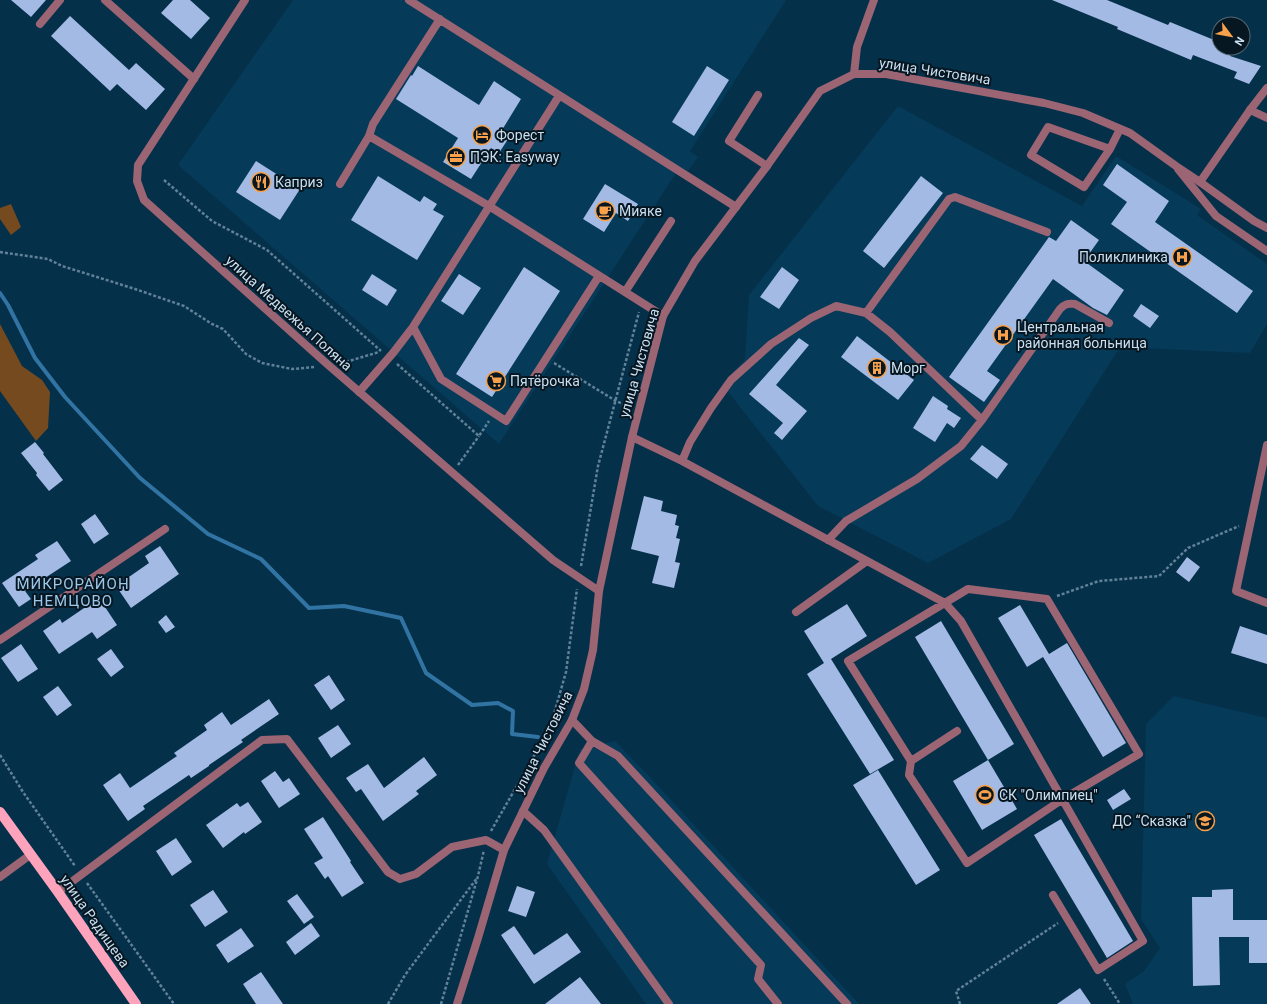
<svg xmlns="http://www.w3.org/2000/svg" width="1267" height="1004" font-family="Roboto,sans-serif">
	<rect width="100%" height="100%" fill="#05304a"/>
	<path fill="#053a59" d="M 293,0 L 786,0 L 690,151 L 698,157 L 688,171 L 680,167 L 499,444 L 178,165 Z
		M 898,106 L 1082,206 L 1116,156 L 1201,209 L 1197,215 L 1267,264 L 1267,324 L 1250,353 L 1120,347 L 1011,519 L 928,563 L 818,506 L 722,384 L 745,359 L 749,295 Z
		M 1174,696 L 1267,718 L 1267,1004 L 1133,1004 L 1125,984 L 1144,971 L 1160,948 L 1141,919 L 1146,724 Z
		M 615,741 L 648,775 L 859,1004 L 646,1004 L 547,864 L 580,749 Z"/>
	<path fill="#764a1f" d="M 11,204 L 21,227 L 11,235 L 0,219 L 0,208 Z
		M 0,324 L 22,366 L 42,380 L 50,392 L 48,428 L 36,441 L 0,391 Z"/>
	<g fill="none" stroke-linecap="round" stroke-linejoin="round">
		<path stroke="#3174a3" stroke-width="4" d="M 0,293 L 8,305 L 35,358 L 65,397 L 140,478 L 208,534 L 261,559 L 309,608 L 344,606 L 401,618 L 426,673 L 472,705 L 498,703 L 513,711 L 512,734 L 538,737"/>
	</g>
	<path fill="#a3bae4" d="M 11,0 L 46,0 L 31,17 Z
		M 173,0 L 190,0 L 210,18 L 191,39 L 161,13 Z
		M 1052,0 L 1107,0 L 1168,25 L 1170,22 L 1219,42 L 1219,48 L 1233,48 L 1230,56 L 1261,66 L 1249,84 L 1234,78 L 1237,72 L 1193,55 L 1191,60 L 1117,29 L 1118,27 Z
		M 70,16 L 129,70 L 136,63 L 165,89 L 146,110 L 117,84 L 110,91 L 51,36 Z
		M 418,66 L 479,105 L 494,81 L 521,99 L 502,130 L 510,136 L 499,153 L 491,148 L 471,179 L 443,162 L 458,138 L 396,99 L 411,75 L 412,76 Z
		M 707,66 L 729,80 L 694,136 L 672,122 Z
		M 256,161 L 300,189 L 280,220 L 236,192 Z
		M 1117,164 L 1169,201 L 1155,222 L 1253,291 L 1237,313 L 1111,224 L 1127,202 L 1103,185 Z
		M 378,176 L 420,202 L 424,196 L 437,204 L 433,210 L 444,216 L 417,260 L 351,220 Z
		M 921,176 L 943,193 L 884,268 L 863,251 Z
		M 605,184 L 638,204 L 628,221 L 616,213 L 604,232 L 583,219 Z
		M 1071,220 L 1099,240 L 1084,261 L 1124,290 L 1107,315 L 1093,308 L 1053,279 L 987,371 L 1000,380 L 984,402 L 949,377 L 1049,237 L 1056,241 Z
		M 524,267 L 560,291 L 492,397 L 456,374 Z
		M 782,267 L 799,280 L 779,309 L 760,297 Z
		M 372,274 L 397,290 L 387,306 L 362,290 Z
		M 459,274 L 481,288 L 463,315 L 441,301 Z
		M 1141,304 L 1159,316 L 1150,328 L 1133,316 Z
		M 857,336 L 914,380 L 898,400 L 841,357 Z
		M 799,338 L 809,345 L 776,385 L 807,411 L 782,440 L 774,433 L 783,423 L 749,394 Z
		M 933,396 L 948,406 L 947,409 L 961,418 L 954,428 L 947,423 L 935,442 L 913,428 Z
		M 35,442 L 44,453 L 43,454 L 63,480 L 49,491 L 36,475 L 37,473 L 21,453 Z
		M 982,445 L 1008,464 L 997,479 L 970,459 Z
		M 644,496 L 663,501 L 661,511 L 677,515 L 675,525 L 679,526 L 676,538 L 680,539 L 675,562 L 680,563 L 674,588 L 652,583 L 659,556 L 631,549 Z
		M 95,514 L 109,534 L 94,544 L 81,524 Z
		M 57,541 L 71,561 L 25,591 L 31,599 L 19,607 L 2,583 L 38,559 L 35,555 Z
		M 160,546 L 179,574 L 131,608 L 116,586 L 149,563 L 145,556 Z
		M 1187,557 L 1200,567 L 1189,582 L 1176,572 Z
		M 99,598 L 117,625 L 97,639 L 92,632 L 59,654 L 43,631 L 60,619 L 62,623 Z
		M 847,604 L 867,636 L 831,659 L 894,760 L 870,774 L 807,674 L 824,663 L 804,631 Z
		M 1020,605 L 1049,654 L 1067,643 L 1126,743 L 1103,757 L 1043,657 L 1027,667 L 998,618 Z
		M 166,615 L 175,627 L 166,633 L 158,622 Z
		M 941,621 L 1014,744 L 988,760 L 915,637 Z
		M 1240,626 L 1267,635 L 1267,664 L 1231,653 Z
		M 21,644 L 38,669 L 18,682 L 1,658 Z
		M 111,649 L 124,667 L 111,677 L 97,659 Z
		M 329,675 L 345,700 L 331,710 L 314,685 Z
		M 58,686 L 72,705 L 57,716 L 43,697 Z
		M 269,699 L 279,714 L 241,740 L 243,742 L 209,765 L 209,766 L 191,778 L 189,775 L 143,806 L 145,809 L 128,821 L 103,785 L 120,773 L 130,788 L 177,756 L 174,753 L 207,730 L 204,725 L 222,712 L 231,725 Z
		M 338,725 L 351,744 L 331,758 L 318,738 Z
		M 424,757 L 437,775 L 416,791 L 419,794 L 383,821 L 361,789 L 356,792 L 346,778 L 368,764 L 384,788 Z
		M 988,760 L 1017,809 L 982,830 L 953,781 Z
		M 878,770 L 940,870 L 916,885 L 853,785 Z
		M 275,771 L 283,782 L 289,778 L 300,794 L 279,808 L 261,781 Z
		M 1124,789 L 1131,799 L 1113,810 L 1107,800 Z
		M 248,802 L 262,822 L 245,834 L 244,832 L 223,848 L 206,825 L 237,803 L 240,807 Z
		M 323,817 L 351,861 L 350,862 L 364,883 L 342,897 L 328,876 L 325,879 L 314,863 L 323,858 L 304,829 Z
		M 1061,819 L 1133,941 L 1107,958 L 1034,835 Z
		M 176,838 L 192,862 L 172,876 L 156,851 Z
		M 517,886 L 535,892 L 526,917 L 508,911 Z
		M 1233,889 L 1233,920 L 1267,920 L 1267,963 L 1249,963 L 1249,937 L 1219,937 L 1220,985 L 1193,986 L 1192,897 L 1212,897 L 1212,890 Z
		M 213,890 L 228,912 L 205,927 L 190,905 Z
		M 297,894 L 314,917 L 304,924 L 287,901 Z
		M 311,923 L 320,936 L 295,955 L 286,942 Z
		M 514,926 L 534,955 L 567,933 L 581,952 L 534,984 L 501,935 Z
		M 241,928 L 254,946 L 228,963 L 216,945 Z
		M 261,972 L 283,1004 L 256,1004 L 243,984 Z
		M 580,977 L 601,1004 L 545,1004 Z
		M 1080,988 L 1091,1004 L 1057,1004 Z"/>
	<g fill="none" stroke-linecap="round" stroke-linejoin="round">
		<path stroke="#608197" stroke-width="2.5" stroke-dasharray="3 2" stroke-linecap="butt" d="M 164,180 L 212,221 L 267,250 L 381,351
			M 0,252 L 48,259 L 62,266 L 135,289 L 184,306 L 212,324 L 223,329 L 246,354 L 262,363 L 292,369 L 315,367
			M 341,362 L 349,361 L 379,352
			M 554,363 L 616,401 L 629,407
			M 397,364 L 479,436 L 489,421
			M 458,465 L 479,436
			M 581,566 L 598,466 L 639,312
			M 1057,596 L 1099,581 L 1159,576 L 1188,548 L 1239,526
			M 0,755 L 23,792 L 75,866
			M 491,831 L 550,728 L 566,672 L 577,589
			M 87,883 L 174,1004
			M 1104,979 L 1120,1004
			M 388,1004 L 405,975 L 477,878
			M 441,1004 L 478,876 L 484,850
			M 960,1004 L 956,991 L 1058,923"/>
		<path stroke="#9b6573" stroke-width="8" d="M 105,0 L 194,79
			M 409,0 L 736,207
			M 40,24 L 60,0
			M 758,95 L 729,141 L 767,166
			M 1250,110 L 1267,118
			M 369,136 L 489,206 L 663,316
			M 1110,149 L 1048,127 L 1031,155 L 1084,187 L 1110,149 L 1120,129
			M 1178,169 L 1216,216 L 1267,251
			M 340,184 L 369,136 L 373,124 L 440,19
			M 625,292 L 671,221
			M 866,313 L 949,199 L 955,197 L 1047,232
			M 413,327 L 441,379 L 506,421 L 599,276
			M 359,392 L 393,353 L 413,327 L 559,96
			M 632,437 L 682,461 L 945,603 L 961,621 L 1143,941 L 1098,970 L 1053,895
			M 682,461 L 690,442 L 711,408 L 731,380 L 771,344 L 811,318 L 836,306 L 866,313 L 890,332 L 982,420
			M 828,540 L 846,521 L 917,479 L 961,446 L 982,420 L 1060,309 C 1065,304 1068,303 1075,304 L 1109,323
			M 968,589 L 1047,599 L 1139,754 L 1063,799 L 967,863 L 909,775 L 911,761 L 848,661 Z
			M 796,612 L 867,561
			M 572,720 L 592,741 L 618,756 L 847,1004
			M 592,741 L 579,763 L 761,965 L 758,979 L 778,1004
			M 911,761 L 957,731
			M 523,811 L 544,830 L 669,1004
			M 0,877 L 30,855"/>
		<path stroke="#9b6573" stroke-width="8" d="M 245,0 L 138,165 L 137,181 L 144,200 L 326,363 L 553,560 L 599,591
			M 854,74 L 857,47 L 874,0
			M 1200,182 L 1250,110 L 1267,88
			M 1267,445 L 1236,591 L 1267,603
			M 0,640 L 165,529
			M 58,892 L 262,740 L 287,739 L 388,872 L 400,879 L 416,874 L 452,847 L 486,840 L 504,850"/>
		<path stroke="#9b6573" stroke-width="8" d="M 457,1004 L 478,938 L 504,850 L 544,768 L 572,720 L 584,689 L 593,650 L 599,591 L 632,437 L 663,316 L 695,261 L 767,166 L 820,91 L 854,74 L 886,74 L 1044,103 L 1083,113 L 1130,133 L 1176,166 L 1200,182 L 1254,221 L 1267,228"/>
		<path stroke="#fda4bc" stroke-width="10" d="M 0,812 L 58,892 L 136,1004"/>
	</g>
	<defs>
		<g id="hotel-ring" transform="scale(1)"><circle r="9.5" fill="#071722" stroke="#f8a14a" stroke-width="1.5"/><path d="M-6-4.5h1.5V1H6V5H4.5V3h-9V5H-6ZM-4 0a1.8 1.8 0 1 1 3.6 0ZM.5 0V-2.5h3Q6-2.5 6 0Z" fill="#f8a14a"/></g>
		<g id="office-ring" transform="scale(1)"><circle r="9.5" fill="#071722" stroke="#f8a14a" stroke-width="1.5"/><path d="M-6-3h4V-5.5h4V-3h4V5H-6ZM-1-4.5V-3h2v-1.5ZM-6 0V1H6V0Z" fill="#f8a14a"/></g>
		<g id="restaurant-ring" transform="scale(1)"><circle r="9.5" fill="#071722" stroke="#f8a14a" stroke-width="1.5"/><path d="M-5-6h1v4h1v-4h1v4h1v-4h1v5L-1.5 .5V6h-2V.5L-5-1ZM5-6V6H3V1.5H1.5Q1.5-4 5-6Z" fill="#f8a14a"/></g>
		<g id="cafe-ring" transform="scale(1)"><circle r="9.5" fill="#071722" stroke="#f8a14a" stroke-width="1.5"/><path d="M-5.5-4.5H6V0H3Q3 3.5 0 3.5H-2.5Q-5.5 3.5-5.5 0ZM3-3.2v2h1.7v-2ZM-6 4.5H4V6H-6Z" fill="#f8a14a"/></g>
		<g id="hospital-ring" transform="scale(1)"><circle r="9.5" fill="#071722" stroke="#f8a14a" stroke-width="1.5"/><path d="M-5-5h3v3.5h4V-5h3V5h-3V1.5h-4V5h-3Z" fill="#f8a14a"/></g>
		<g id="building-ring" transform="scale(1)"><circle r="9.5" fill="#071722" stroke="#f8a14a" stroke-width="1.5"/><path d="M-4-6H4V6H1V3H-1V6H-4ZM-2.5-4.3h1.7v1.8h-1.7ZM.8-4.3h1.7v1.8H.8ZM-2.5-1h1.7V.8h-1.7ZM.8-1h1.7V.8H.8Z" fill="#f8a14a"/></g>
		<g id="supermarket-ring" transform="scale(1)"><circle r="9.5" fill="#071722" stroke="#f8a14a" stroke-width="1.5"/><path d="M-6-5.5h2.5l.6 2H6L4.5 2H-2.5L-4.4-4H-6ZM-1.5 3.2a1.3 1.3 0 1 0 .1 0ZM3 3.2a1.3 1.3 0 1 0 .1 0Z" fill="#f8a14a"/></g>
		<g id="stadium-ring" transform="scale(1)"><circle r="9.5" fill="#071722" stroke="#f8a14a" stroke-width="1.5"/><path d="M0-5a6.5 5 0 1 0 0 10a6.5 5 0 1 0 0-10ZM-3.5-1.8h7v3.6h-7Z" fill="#f8a14a"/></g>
		<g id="school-ring" transform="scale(1)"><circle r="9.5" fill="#071722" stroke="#f8a14a" stroke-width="1.5"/><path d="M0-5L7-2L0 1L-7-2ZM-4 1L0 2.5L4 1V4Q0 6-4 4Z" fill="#f8a14a"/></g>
	</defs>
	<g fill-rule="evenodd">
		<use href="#hotel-ring" x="482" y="135"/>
		<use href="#office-ring" x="456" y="157"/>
		<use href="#restaurant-ring" x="261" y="182"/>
		<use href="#cafe-ring" x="605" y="211"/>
		<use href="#hospital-ring" x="1182" y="257"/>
		<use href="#hospital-ring" x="1003" y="335"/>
		<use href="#building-ring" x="877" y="368"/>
		<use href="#supermarket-ring" x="496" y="381"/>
		<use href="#stadium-ring" x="985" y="795"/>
		<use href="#school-ring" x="1205" y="821"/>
	</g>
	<g text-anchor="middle" stroke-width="4" stroke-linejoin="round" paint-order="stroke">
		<g font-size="14" fill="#cadff0" stroke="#071722">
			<text transform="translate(935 71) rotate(9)" y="5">улица Чистовича</text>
			<text transform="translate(289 313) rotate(42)" y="5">улица Медвежья Поляна</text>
			<text transform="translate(639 363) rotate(-74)" y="5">улица Чистовича</text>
			<text transform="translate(543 742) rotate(-63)" y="5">улица Чистовича</text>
			<text transform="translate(95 921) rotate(55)" y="5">улица Радищева</text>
		</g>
		<g font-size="14" fill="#cadff0" stroke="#071722" text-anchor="start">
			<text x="496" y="140">Форест</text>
			<text x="470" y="162">ПЭК: Easyway</text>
			<text x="275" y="187">Каприз</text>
			<text x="619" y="216">Мияке</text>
			<text x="1168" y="262" text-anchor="end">Поликлиника</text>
			<text x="1017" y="332">Центральная<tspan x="1017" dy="16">районная больница</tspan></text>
			<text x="891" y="373">Морг</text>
			<text x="510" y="386">Пятёрочка</text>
			<text x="999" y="800">СК "Олимпиец"</text>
			<text x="1191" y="826" text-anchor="end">ДС “Сказка"</text>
		</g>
		<g font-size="15" letter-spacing="1" fill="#9cc7e8" stroke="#071722">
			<text x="73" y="589">МИКРОРАЙОН<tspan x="73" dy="17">НЕМЦОВО</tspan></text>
		</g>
	</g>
	<g transform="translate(1231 36) rotate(122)"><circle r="19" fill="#071722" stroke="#556774"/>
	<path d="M0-3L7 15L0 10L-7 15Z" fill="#f8a14a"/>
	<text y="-6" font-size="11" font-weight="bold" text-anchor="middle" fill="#cadff0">N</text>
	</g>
</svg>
